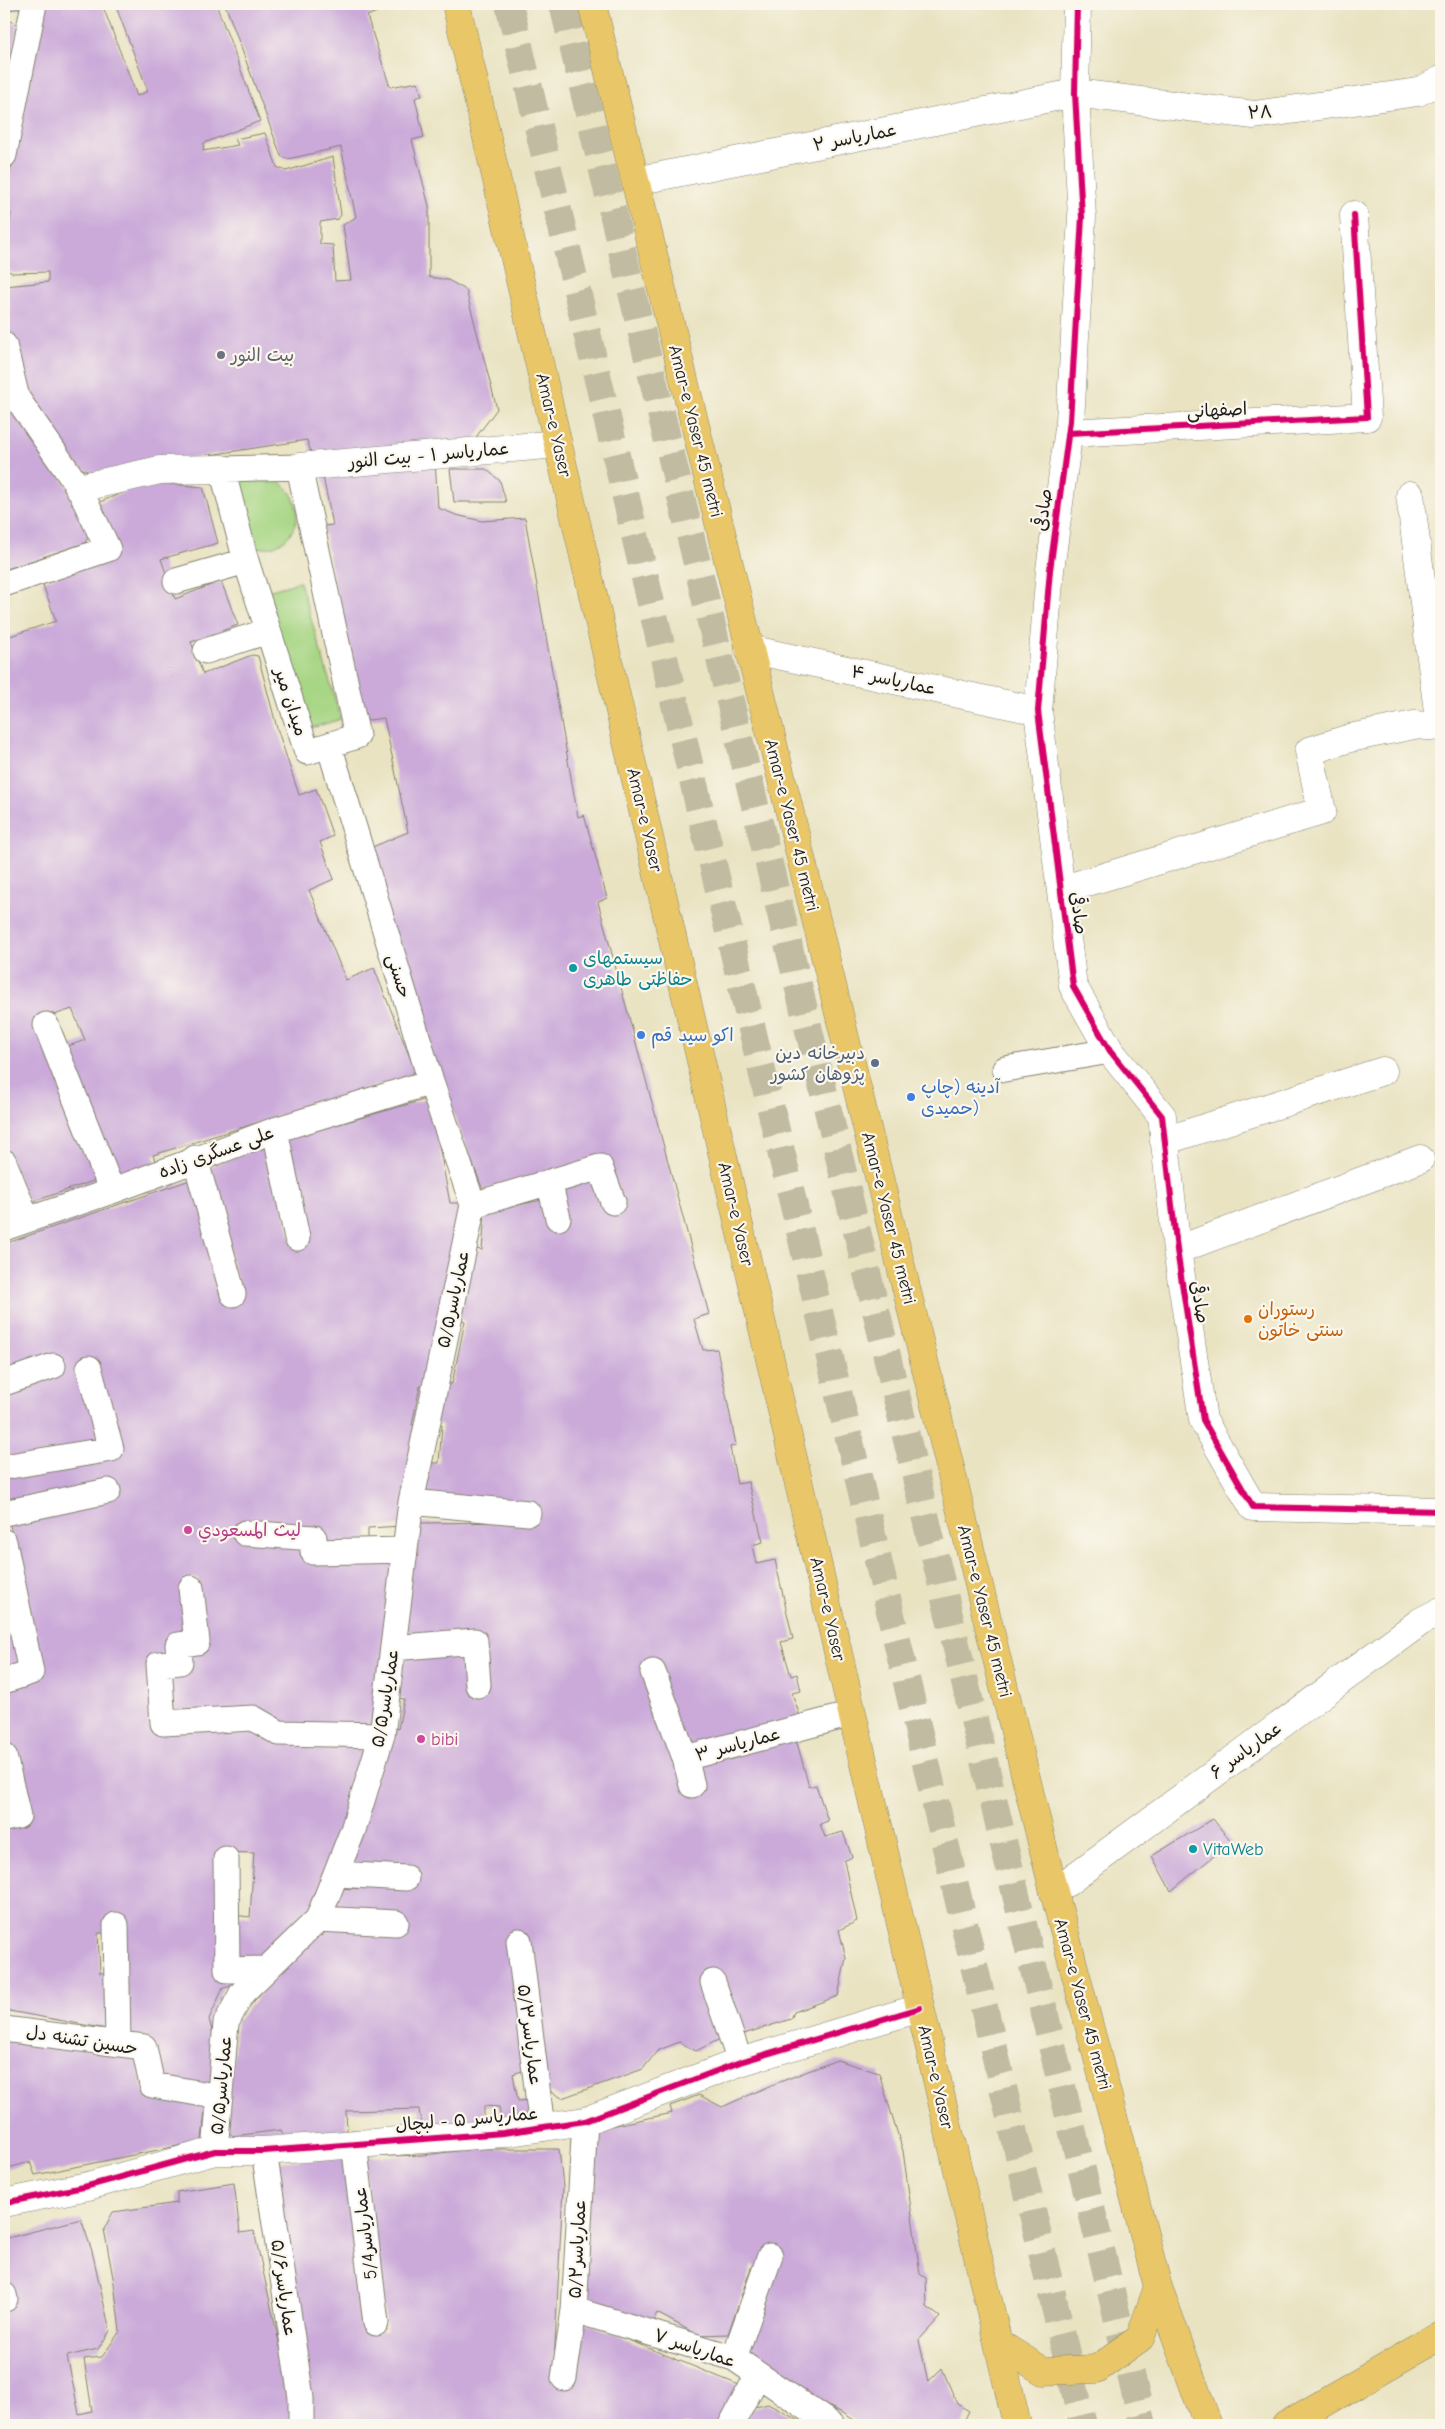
<svg xmlns="http://www.w3.org/2000/svg" width="1445" height="2429" font-family="'Comic Neue','Playpen Sans Arabic',sans-serif">
	<rect width="100%" height="100%" fill="#fbf7ec"/>
	<filter id="ink" filterUnits="userSpaceOnUse"><feTurbulence type="fractalNoise" baseFrequency=".02" numOctaves="2"/><feDisplacementMap in="SourceGraphic" scale="10" xChannelSelector="R" yChannelSelector="G"/><feConvolveMatrix kernelMatrix="1 2 1 2 8 2 1 2 1" color-interpolation-filters="sRGB"/></filter>
	<filter id="wash" filterUnits="userSpaceOnUse"><feTurbulence type="fractalNoise" baseFrequency=".0096" numOctaves="4" result="noise"/><feDisplacementMap in="SourceGraphic" scale="20" xChannelSelector="R" yChannelSelector="G"/><feGaussianBlur stdDeviation="1.12" result="paint"/><feColorMatrix in="noise" values="0 0 0 0 0 0 0 0 0 0 0 0 0 0 0 0 0 1.4 0 .05"/><feComposite in="paint" operator="in"/></filter>
	<g filter="url(#wash)">
		<rect width="100%" height="100%" fill="#e9e3c2"/>
		<path fill="#a7d684" stroke="#627950" d="M 271,477 C 318,499 296,561 245,546 L 237,484 L 247,478 Z
			M 300,582 L 341,719 L 308,729 L 267,591 Z"/>
		<g id="blocks">
			<path fill="#cbaad9" d="M 4,4 L 26,4 L 21,8 L 4,11 Z
				M 43,4 L 102,4 L 137,96 L 148,91 L 115,4 L 216,4 L 260,121 L 204,143 L 203,151 L 238,145 L 235,139 L 265,133 L 277,167 L 286,171 L 333,157 L 341,215 L 338,219 L 320,222 L 320,244 L 333,245 L 335,281 L 351,280 L 343,225 L 356,217 L 341,147 L 288,159 L 281,156 L 225,4 L 392,4 L 389,7 L 367,16 L 390,87 L 418,82 L 422,96 L 415,98 L 424,137 L 412,140 L 429,206 L 429,277 L 448,280 L 466,290 L 497,409 L 473,441 L 311,452 L 307,440 L 92,473 L 78,467 L 24,392 L 4,315 L 4,286 L 48,282 L 48,272 L 12,273 L 4,268 L 11,213 L 4,210 L 4,193 L 18,145 Z
				M 10,21 L 17,24 L 4,134 L 4,22 Z
				M 4,390 L 72,494 L 89,535 L 85,543 L 4,570 Z
				M 435,460 L 438,508 L 456,515 L 482,521 L 525,518 L 578,817 L 584,815 L 607,898 L 598,902 L 709,1314 L 694,1319 L 703,1350 L 717,1349 L 736,1445 L 730,1447 L 737,1484 L 748,1482 L 763,1542 L 752,1545 L 756,1564 L 775,1560 L 793,1639 L 781,1642 L 791,1676 L 797,1674 L 801,1691 L 792,1693 L 802,1722 L 695,1763 L 796,1739 L 809,1787 L 816,1785 L 828,1821 L 820,1824 L 825,1837 L 843,1832 L 852,1857 L 844,1861 L 857,1921 L 839,1930 L 846,1958 L 838,1996 L 794,2012 L 791,2019 L 744,2034 L 716,1975 L 724,2037 L 696,2051 L 679,2042 L 657,2051 L 643,2069 L 562,2098 L 546,2089 L 522,1933 L 509,1934 L 525,2070 L 513,2074 L 518,2101 L 534,2100 L 536,2118 L 501,2121 L 499,2107 L 484,2106 L 484,2129 L 422,2131 L 419,2109 L 346,2111 L 347,2132 L 285,2139 L 281,2130 L 233,2136 L 226,2129 L 237,2021 L 312,1933 L 322,1936 L 329,1927 L 331,1914 L 348,1871 L 391,1727 L 398,1729 L 404,1699 L 396,1698 L 397,1651 L 479,1637 L 398,1645 L 418,1523 L 534,1522 L 420,1511 L 428,1463 L 439,1463 L 442,1425 L 433,1422 L 442,1383 L 452,1384 L 465,1321 L 457,1318 L 474,1249 L 482,1250 L 485,1212 L 547,1199 L 554,1186 L 603,1157 L 483,1190 L 419,1024 L 363,851 L 408,832 L 384,718 L 362,721 L 323,526 L 333,525 L 323,477 Z
				M 450,469 L 486,469 L 500,481 L 506,502 L 454,502 Z
				M 149,482 L 203,487 L 218,543 L 161,559 L 175,599 L 221,581 L 238,625 L 191,642 L 203,674 L 252,655 L 258,656 L 277,728 L 299,795 L 316,789 L 333,836 L 320,842 L 334,879 L 309,890 L 346,980 L 374,968 L 415,1070 L 411,1075 L 153,1155 L 157,1165 L 118,1176 L 63,1048 L 85,1040 L 72,1009 L 54,1015 L 37,1022 L 102,1178 L 29,1203 L 4,1142 L 4,638 L 56,621 L 42,582 L 115,553 L 95,504 Z
				M 430,1098 L 450,1203 L 464,1203 L 458,1250 L 451,1248 L 447,1291 L 426,1388 L 420,1386 L 412,1425 L 419,1425 L 401,1526 L 368,1528 L 368,1545 L 318,1545 L 318,1533 L 239,1530 L 240,1537 L 309,1542 L 310,1555 L 399,1557 L 377,1729 L 278,1727 L 254,1709 L 172,1716 L 167,1671 L 188,1668 L 188,1649 L 204,1647 L 198,1578 L 183,1579 L 187,1637 L 166,1639 L 168,1653 L 154,1655 L 158,1730 L 250,1725 L 279,1741 L 371,1742 L 347,1830 L 313,1913 L 263,1961 L 233,1960 L 233,1915 L 250,1917 L 254,1853 L 221,1852 L 220,1975 L 245,1976 L 242,1984 L 223,1988 L 209,2019 L 216,2046 L 211,2090 L 158,2080 L 152,2042 L 124,2038 L 121,1915 L 109,1917 L 112,1933 L 98,1933 L 100,1973 L 112,1972 L 112,2030 L 4,2010 L 4,1826 L 26,1820 L 4,1726 L 4,1689 L 41,1677 L 9,1520 L 115,1496 L 112,1484 L 4,1506 L 4,1474 L 117,1454 L 97,1362 L 83,1365 L 101,1443 L 4,1461 L 4,1391 L 61,1370 L 56,1359 L 4,1376 L 4,1244 L 193,1179 L 229,1302 L 242,1296 L 205,1168 L 271,1143 L 292,1246 L 305,1244 L 283,1140 Z
				M 4,1181 L 16,1212 L 4,1217 Z
				M 4,1603 L 9,1606 L 23,1667 L 4,1676 Z
				M 1213,1819 L 1231,1842 L 1171,1891 L 1152,1856 Z
				M 4,2040 L 137,2056 L 143,2090 L 206,2100 L 202,2141 L 35,2175 L 30,2162 L 4,2169 Z
				M 837,2060 L 879,2073 L 903,2151 L 920,2274 L 926,2278 L 927,2307 L 940,2317 L 919,2340 L 928,2382 L 942,2368 L 957,2404 L 969,2411 L 962,2425 L 862,2425 L 843,2413 L 733,2364 L 767,2278 L 752,2265 L 728,2334 L 698,2335 L 657,2313 L 648,2332 L 583,2304 L 588,2131 L 672,2113 L 670,2106 L 699,2095 L 722,2107 L 777,2083 Z
				M 475,2149 L 559,2149 L 563,2187 L 553,2383 L 582,2321 L 739,2385 L 718,2425 L 314,2425 L 310,2386 L 263,2163 L 346,2157 L 351,2215 L 367,2332 L 387,2331 L 364,2157 L 423,2155 Z
				M 234,2183 L 240,2233 L 254,2231 L 290,2391 L 293,2425 L 4,2425 L 4,2308 L 14,2305 L 4,2265 L 4,2239 L 81,2219 L 92,2251 L 110,2331 L 98,2349 L 67,2356 L 79,2414 L 92,2411 L 84,2359 L 102,2357 L 120,2331 L 114,2283 L 104,2229 L 113,2212 L 177,2203 L 177,2192 Z
				M 768,2404 L 807,2425 L 742,2425 L 752,2408 Z"/>
		</g>
	</g>
	<g filter="url(#ink)">
		<use href="#blocks" fill-opacity="0" stroke="#82806f" stroke-width="1"/>
		<g fill="none" stroke-linecap="round" stroke-linejoin="round">
			<path stroke="#c0bba1" stroke-width="28" stroke-dasharray="28 14" stroke-linecap="butt" d="M 509,4 L 1083,2425
				M 563,4 L 1143,2425"/>
			<g stroke="#82806f" stroke-width="27">
				<path id="lane" d="M 4,155 L 34,4
					M 4,345 L 17,398 L 79,488 L 108,549 L 4,584
					M 299,467 L 357,736 L 307,752 L 246,561 L 222,469 Z
					M 176,581 L 246,561
					M 206,651 L 268,631
					M 329,745 L 431,1082 L 473,1205
					M 46,1025 L 112,1191
					M 1005,1069 L 1110,1051
					M 275,1130 L 297,1238
					M 195,1158 L 233,1294
					M 4,1162 L 27,1219
					M 549,1182 L 558,1218
					M 473,1205 L 600,1167 L 613,1202
					M 4,1228 L 112,1191 L 275,1130 L 431,1082
					M 4,1383 L 53,1366
					M 4,1467 L 111,1449 L 89,1368
					M 411,1502 L 528,1513
					M 4,1513 L 108,1491
					M 245,1533 L 314,1538 L 313,1552 L 405,1550
					M 4,1542 L 31,1672 L 4,1681
					M 191,1588 L 197,1642 L 178,1645 L 180,1662 L 159,1664 L 163,1723 L 253,1718 L 279,1733 L 382,1735
					M 393,1648 L 475,1641 L 478,1685
					M 653,1672 L 685,1758 L 852,1714
					M 4,1756 L 18,1816 L 4,1819
					M 685,1758 L 692,1785
					M 226,1859 L 227,1970 L 267,1969
					M 336,1874 L 406,1878
					M 318,1919 L 396,1923
					M 116,1925 L 118,2044
					M 519,1941 L 542,2128
					M 713,1982 L 740,2062
					M 4,2029 L 144,2047 L 152,2085 L 220,2097
					M 354,2143 L 376,2323
					M 215,2151 L 226,2023 L 242,1993 L 318,1919 L 353,1830 L 382,1735 L 411,1502 L 473,1205
					M 264,2151 L 301,2398 L 301,2425
					M 4,2295 L 5,2299
					M 574,2310 L 734,2358 L 832,2425
					M 734,2358 L 770,2256
					M 564,2378 L 574,2310 L 585,2121
					M 731,2425 L 758,2375"/>
			</g>
			<g stroke="#82806f" stroke-width="29">
				<path id="street" d="M 1077,4 L 1075,93 L 1082,217 L 1070,421 L 1050,570 L 1038,711 L 1073,986 L 1110,1051 L 1162,1116 L 1177,1250 L 1203,1420 L 1253,1507 L 1441,1511
					M 636,181 L 1075,93 L 1254,115 L 1418,92 L 1441,80
					M 1069,433 L 1367,417 L 1354,215
					M 299,467 L 558,444
					M 79,488 L 160,470 L 222,469
					M 1410,495 L 1440,727
					M 749,649 L 1038,711
					M 1061,890 L 1322,811 L 1309,751 L 1350,738 L 1414,725 L 1441,727
					M 1164,1141 L 1383,1071
					M 1177,1250 L 1420,1159
					M 1054,1892 L 1420,1622 L 1441,1611
					M 4,2203 L 88,2186 L 215,2151 L 264,2151 L 503,2133 L 585,2121 L 740,2062 L 920,2008"/>
			</g>
			<g stroke="#82806f" stroke-width="29">
				<path id="primary" d="M 456,4 L 1017,2425
					M 592,4 L 1054,1892 L 1158,2287 L 1208,2425
					M 998,2343 L 1043,2371 L 1097,2369 L 1140,2338 L 1158,2287
					M 1286,2425 L 1441,2335"/>
			</g>
			<use href="#lane" stroke="#fff" stroke-width="25"/>
			<use href="#street" stroke="#fff" stroke-width="28"/>
			<use href="#primary" stroke="#e9c769" stroke-width="28"/>
			<g stroke="#fbf7ec" stroke-width="9">
				<path id="cycleway" d="M 1077,4 L 1075,93 L 1082,217 L 1070,421 L 1050,570 L 1038,711 L 1073,986 L 1110,1051 L 1162,1116 L 1177,1250 L 1203,1420 L 1253,1507 L 1441,1511
					M 1069,433 L 1367,417 L 1354,215
					M 4,2203 L 88,2186 L 215,2151 L 264,2151 L 503,2133 L 585,2121 L 740,2062 L 920,2008"/>
			</g>
			<use href="#cycleway" stroke="#d6006c" stroke-width="6"/>
		</g>
	</g>
	<circle fill="#6b7280" stroke="#fbf7ec" stroke-width="2" cx="221" cy="355" r="5"/>
	<g fill="#0f9aa8" stroke="#fbf7ec" stroke-width="2">
		<circle cx="573" cy="968" r="5"/>
		<circle cx="1193" cy="1849" r="5"/>
	</g>
	<g fill="#3f7fe0" stroke="#fbf7ec" stroke-width="2">
		<circle cx="641" cy="1035" r="5"/>
		<circle cx="911" cy="1097" r="5"/>
	</g>
	<circle fill="#5c6f8a" stroke="#fbf7ec" stroke-width="2" cx="875" cy="1063" r="5"/>
	<circle fill="#e8710a" stroke="#fbf7ec" stroke-width="2" cx="1248" cy="1319" r="5"/>
	<g fill="#d1479c" stroke="#fbf7ec" stroke-width="2">
		<circle cx="188" cy="1530" r="5"/>
		<circle cx="421" cy="1739" r="5"/>
	</g>
	<g text-anchor="middle" stroke-width="4.5" stroke-linejoin="round" paint-order="stroke">
		<g font-size="18" fill="#1c1c1c" stroke="#fbf7ec">
			<text transform="translate(1260 112) rotate(-3)" y="6">۲۸</text>
			<text transform="translate(855 137) rotate(-11)" y="6">عماریاسر ۲</text>
			<text transform="translate(1217 410) rotate(-3)" y="6">اصفهانی</text>
			<text transform="translate(554 425) rotate(77)" y="6">Amar-e Yaser</text>
			<text transform="translate(696 431) rotate(76)" y="6">Amar-e Yaser 45 metri</text>
			<text transform="translate(429 455) rotate(-5)" y="6">عماریاسر ۱ - بیت النور</text>
			<text transform="translate(1043 510) rotate(-82)" y="6">صادقی</text>
			<text transform="translate(894 680) rotate(12)" y="6">عماریاسر ۴</text>
			<text transform="translate(291 702) rotate(72)" y="6">میدان میر</text>
			<text transform="translate(645 820) rotate(77)" y="6">Amar-e Yaser</text>
			<text transform="translate(792 825) rotate(76)" y="6">Amar-e Yaser 45 metri</text>
			<text transform="translate(1079 913) rotate(83)" y="6">صادقی</text>
			<text transform="translate(399 976) rotate(73)" y="6">حسنی</text>
			<text transform="translate(216 1152) rotate(-20)" y="6">علی عسگری زاده</text>
			<text transform="translate(736 1214) rotate(77)" y="6">Amar-e Yaser</text>
			<text transform="translate(889 1218) rotate(76)" y="6">Amar-e Yaser 45 metri</text>
			<text transform="translate(453 1299) rotate(-78)" y="6">عماریاسر۵/۵</text>
			<text transform="translate(1200 1302) rotate(81)" y="6">صادقی</text>
			<text transform="translate(828 1609) rotate(77)" y="6">Amar-e Yaser</text>
			<text transform="translate(985 1611) rotate(76)" y="6">Amar-e Yaser 45 metri</text>
			<text transform="translate(385 1698) rotate(-81)" y="6">عماریاسر۵/۵</text>
			<text transform="translate(738 1744) rotate(-15)" y="6">عماریاسر ۳</text>
			<text transform="translate(1246 1750) rotate(-36)" y="6">عماریاسر ۶</text>
			<text transform="translate(1083 2004) rotate(75)" y="6">Amar-e Yaser 45 metri</text>
			<text transform="translate(530 2035) rotate(83)" y="6">عماریاسر۵/۳</text>
			<text transform="translate(82 2040) rotate(9)" y="6">حسین تشنه دل</text>
			<text transform="translate(936 2077) rotate(77)" y="6">Amar-e Yaser</text>
			<text transform="translate(221 2085) rotate(-85)" y="6">عماریاسر۵/۵</text>
			<text transform="translate(467 2119) rotate(-5)" y="6">عماریاسر ۵ - لبچال</text>
			<text transform="translate(365 2233) rotate(-97)" y="6">عماریاسر5/4</text>
			<text transform="translate(577 2249) rotate(-87)" y="6">عماریاسر۵/۲</text>
			<text transform="translate(284 2288) rotate(82)" y="6">عماریاسر۵/۶</text>
			<text transform="translate(695 2348) rotate(19)" y="6">عماریاسر ۷</text>
		</g>
		<g font-size="18" fill="#5b616d" stroke="#fbf7ec" text-anchor="start">
			<text x="231" y="361">بیت النور</text>
		</g>
		<g font-size="18" fill="#0d838f" stroke="#fbf7ec" text-anchor="start">
			<text x="583" y="964">سیستمهای<tspan x="583" dy="21">حفاظتی طاهری</tspan></text>
			<text x="1203" y="1855">VitaWeb</text>
		</g>
		<g font-size="18" fill="#366cbe" stroke="#fbf7ec" text-anchor="start">
			<text x="651" y="1041">اکو سید قم</text>
			<text x="921" y="1093">آدینه (چاپ<tspan x="921" dy="21">حمیدی)</tspan></text>
		</g>
		<g font-size="18" fill="#4e5e75" stroke="#fbf7ec" text-anchor="end">
			<text x="865" y="1059">دبیرخانه دین<tspan x="865" dy="21">پژوهان کشور</tspan></text>
		</g>
		<g font-size="18" fill="#c56008" stroke="#fbf7ec" text-anchor="start">
			<text x="1258" y="1315">رستوران<tspan x="1258" dy="21">سنتی خاتون</tspan></text>
		</g>
		<g font-size="18" fill="#b23c85" stroke="#fbf7ec" text-anchor="start">
			<text x="198" y="1536">ليث المسعودي</text>
			<text x="431" y="1745">bibi</text>
		</g>
	</g>
	<rect width="1445" height="2429" fill="none" stroke="#fbf7ec" stroke-width="20"/>
</svg>
